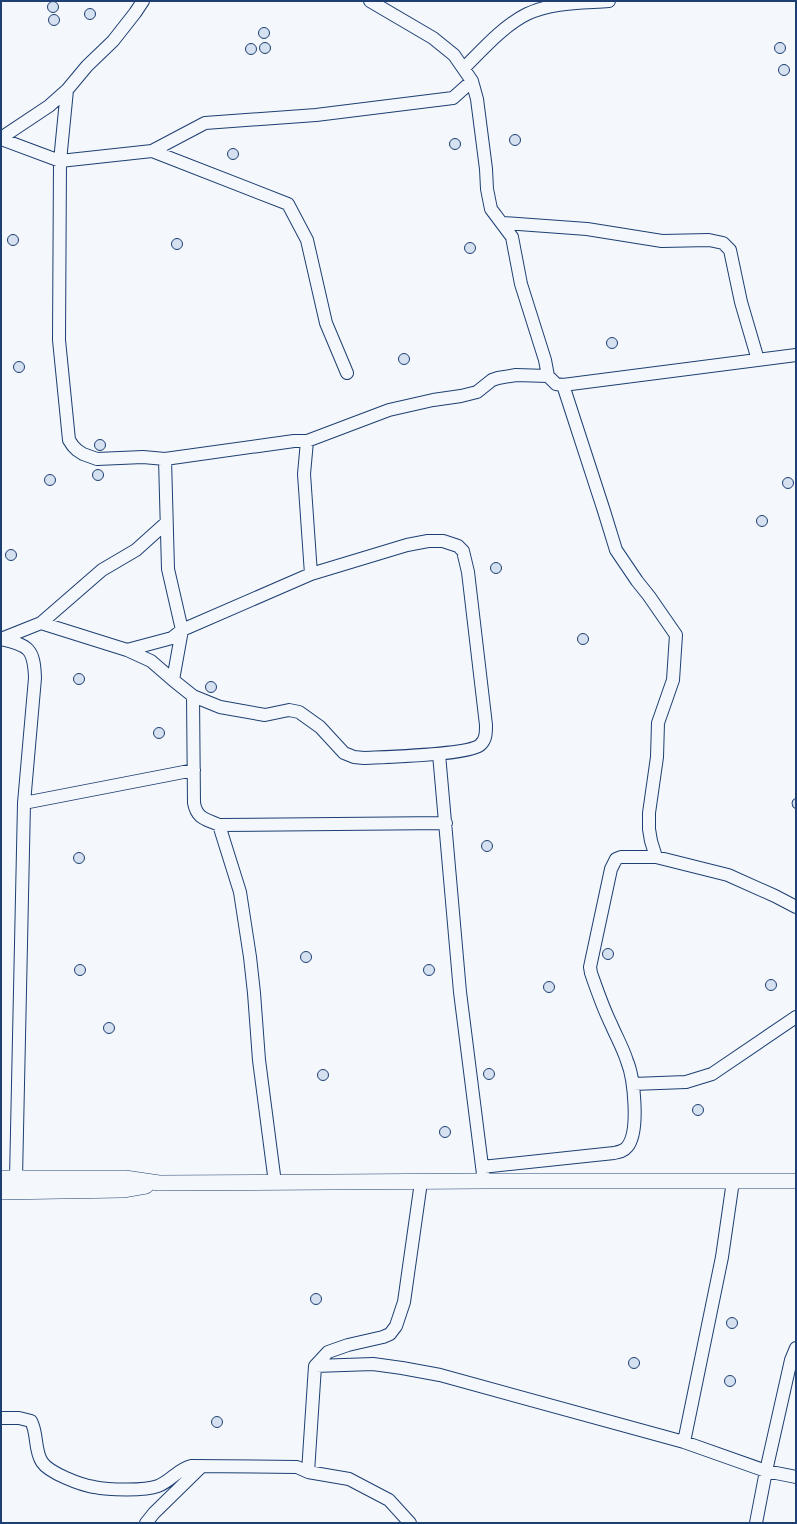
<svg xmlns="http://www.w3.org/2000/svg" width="797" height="1524" font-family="Overpass,sans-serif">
	<rect width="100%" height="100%" fill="#f4f7fb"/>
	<path fill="#d5e0f0" stroke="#1d3f73" d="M47.5 7a5.5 5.5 0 1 1 11 0a5.5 5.5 0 1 1-11 0Z
		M84.5 14a5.5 5.5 0 1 1 11 0a5.5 5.5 0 1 1-11 0Z
		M48.5 20a5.5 5.5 0 1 1 11 0a5.5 5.5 0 1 1-11 0Z
		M258.5 33a5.5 5.5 0 1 1 11 0a5.5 5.5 0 1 1-11 0Z
		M259.5 48a5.5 5.5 0 1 1 11 0a5.5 5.5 0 1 1-11 0Z
		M774.5 48a5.5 5.5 0 1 1 11 0a5.5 5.5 0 1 1-11 0Z
		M245.5 49a5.5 5.5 0 1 1 11 0a5.5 5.5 0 1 1-11 0Z
		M778.5 70a5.5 5.5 0 1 1 11 0a5.5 5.5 0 1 1-11 0Z
		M509.5 140a5.5 5.5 0 1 1 11 0a5.5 5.5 0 1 1-11 0Z
		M449.5 144a5.5 5.5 0 1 1 11 0a5.5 5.5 0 1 1-11 0Z
		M227.5 154a5.5 5.5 0 1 1 11 0a5.5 5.5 0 1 1-11 0Z
		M7.5 240a5.5 5.5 0 1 1 11 0a5.5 5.5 0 1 1-11 0Z
		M171.5 244a5.5 5.5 0 1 1 11 0a5.5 5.5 0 1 1-11 0Z
		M464.5 248a5.5 5.5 0 1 1 11 0a5.5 5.5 0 1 1-11 0Z
		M606.5 343a5.5 5.5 0 1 1 11 0a5.5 5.5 0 1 1-11 0Z
		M398.5 359a5.5 5.5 0 1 1 11 0a5.5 5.5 0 1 1-11 0Z
		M13.5 367a5.5 5.5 0 1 1 11 0a5.5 5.5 0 1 1-11 0Z
		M94.5 445a5.5 5.5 0 1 1 11 0a5.5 5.5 0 1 1-11 0Z
		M92.5 475a5.5 5.5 0 1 1 11 0a5.5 5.5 0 1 1-11 0Z
		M44.5 480a5.5 5.5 0 1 1 11 0a5.5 5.5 0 1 1-11 0Z
		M782.5 483a5.5 5.5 0 1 1 11 0a5.5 5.5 0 1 1-11 0Z
		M756.5 521a5.5 5.5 0 1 1 11 0a5.5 5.5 0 1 1-11 0Z
		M5.5 555a5.5 5.5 0 1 1 11 0a5.5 5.5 0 1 1-11 0Z
		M490.5 568a5.5 5.5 0 1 1 11 0a5.5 5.5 0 1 1-11 0Z
		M577.5 639a5.5 5.5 0 1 1 11 0a5.5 5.5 0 1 1-11 0Z
		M73.5 679a5.5 5.5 0 1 1 11 0a5.5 5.5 0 1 1-11 0Z
		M205.5 687a5.5 5.5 0 1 1 11 0a5.5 5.5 0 1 1-11 0Z
		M153.5 733a5.5 5.5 0 1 1 11 0a5.5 5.5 0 1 1-11 0Z
		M 796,798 L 796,809 L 793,807 L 792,803 L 793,800 Z
		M481.5 846a5.5 5.5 0 1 1 11 0a5.5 5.5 0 1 1-11 0Z
		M73.5 858a5.5 5.5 0 1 1 11 0a5.5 5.5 0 1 1-11 0Z
		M602.5 954a5.5 5.5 0 1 1 11 0a5.5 5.5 0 1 1-11 0Z
		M300.5 957a5.5 5.5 0 1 1 11 0a5.5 5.5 0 1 1-11 0Z
		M423.5 970a5.5 5.5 0 1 1 11 0a5.5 5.5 0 1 1-11 0Z
		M74.5 970a5.5 5.5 0 1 1 11 0a5.5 5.5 0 1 1-11 0Z
		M765.5 985a5.5 5.5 0 1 1 11 0a5.5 5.5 0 1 1-11 0Z
		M543.5 987a5.5 5.5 0 1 1 11 0a5.5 5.5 0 1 1-11 0Z
		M103.5 1028a5.5 5.5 0 1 1 11 0a5.5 5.5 0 1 1-11 0Z
		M483.5 1074a5.5 5.5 0 1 1 11 0a5.5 5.5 0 1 1-11 0Z
		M317.5 1075a5.5 5.5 0 1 1 11 0a5.5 5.5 0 1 1-11 0Z
		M692.5 1110a5.5 5.5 0 1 1 11 0a5.5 5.5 0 1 1-11 0Z
		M439.5 1132a5.5 5.5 0 1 1 11 0a5.5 5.5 0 1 1-11 0Z
		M310.5 1299a5.5 5.5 0 1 1 11 0a5.5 5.5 0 1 1-11 0Z
		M726.5 1323a5.5 5.5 0 1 1 11 0a5.5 5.5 0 1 1-11 0Z
		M628.5 1363a5.5 5.5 0 1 1 11 0a5.5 5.5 0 1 1-11 0Z
		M724.5 1381a5.5 5.5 0 1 1 11 0a5.5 5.5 0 1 1-11 0Z
		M211.5 1422a5.5 5.5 0 1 1 11 0a5.5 5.5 0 1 1-11 0Z"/>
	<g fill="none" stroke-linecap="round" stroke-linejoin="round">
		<g stroke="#1d3f73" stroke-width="14">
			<path id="minor" d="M 370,1 L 433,38 L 454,55 L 472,81 L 477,99 L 486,169 L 487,189 L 491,209 L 512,237 L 521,284 L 545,360 L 548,376 L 556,384 L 563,385 L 796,355
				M 464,68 C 483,49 503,26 527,14 C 552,2 582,3 609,1
				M 67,90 L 60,161 L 59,340 L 69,440 L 73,446 L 77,450 L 83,454 L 97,459 L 143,457 L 165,459 L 294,441 L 307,441 L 389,410 L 433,400 L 461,396 L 477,392 L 492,380 L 498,378 L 516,375 L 548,376
				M 1,138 L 49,106 L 67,90 L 87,66 L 113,41 L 135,13 L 143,1
				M 1,139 L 60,161 L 152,151 L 288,204 L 307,240 L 326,323 L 347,373
				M 152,151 L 205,123 L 316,115 L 453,98 L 472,81
				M 503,223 L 587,229 L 662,241 L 709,240 L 723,243 L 730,250 L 741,302 L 758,360
				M 563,385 L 604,511 L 616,550 L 637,581 L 649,596 L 676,635 L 673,680 L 658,723 L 657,757 L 649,813 L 649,829 L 651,841 L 656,857
				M 307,441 L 304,474 L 311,574
				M 165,459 L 168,569 L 182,630 L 173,680 L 193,696 L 194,803 C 197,819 206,819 219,825 L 446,823
				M 41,623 L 127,650 L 151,661 L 173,680
				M 1,639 C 29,645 34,649 35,678 L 24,803 L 16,1178 L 18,1187
				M 1,639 L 41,623 L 102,570 L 136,550 L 166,523
				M 127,650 L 172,638 L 182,630 L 311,574 L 407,545 L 428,541 L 443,541 L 458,546 L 463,551 L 468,572 L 486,725 C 486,733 486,740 480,745 C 468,755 384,757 364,758 L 354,757 L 344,753 L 320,727 L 299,712 L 289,710 L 265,715 L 220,707 L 193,696
				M 439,754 L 460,992 L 483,1174
				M 24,803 L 194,770
				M 219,825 L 240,892 L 250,957 L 254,993 L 259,1060 L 275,1183
				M 633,1084 L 686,1082 L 712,1074 L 796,1017
				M 482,1167 L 614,1153 C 619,1152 624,1151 627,1147 C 640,1132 634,1078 627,1061 C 623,1048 616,1036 611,1024 C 603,1008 597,990 591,973 L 590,967 L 611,869 L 616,859 L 621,857 L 656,857 L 728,875 L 775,896 L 796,907
				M 315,1366 L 373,1364 L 402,1368 L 440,1375 L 684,1442 L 766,1471 L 796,1477
				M 1,1418 L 19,1418 L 31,1421 C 38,1434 34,1450 42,1462 C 49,1473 81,1485 94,1487 C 108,1490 145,1491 158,1486 C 171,1481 178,1469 191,1466 L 297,1467 L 308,1472 L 349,1479 L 389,1500 L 410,1523
				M 684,1442 L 722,1257 L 733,1181
				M 308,1472 L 315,1366 L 328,1352 L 348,1345 L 383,1337 L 390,1334 L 396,1326 L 404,1302 L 421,1182
				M 146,1523 L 154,1513 L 202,1466
				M 756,1523 L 766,1471 L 791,1360 L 796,1348"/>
		</g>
		<g stroke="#1d3f73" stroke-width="16">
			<path id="tertiary" d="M 1,1178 L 125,1178 L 159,1183 L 485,1181 L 796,1181
				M 1,1192 L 123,1190 L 146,1186"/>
		</g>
		<use href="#minor" stroke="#f4f7fb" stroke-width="12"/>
		<use href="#tertiary" stroke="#f4f7fb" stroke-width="15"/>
	</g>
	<rect width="797" height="1524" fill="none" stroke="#1d3f73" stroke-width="4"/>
</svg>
